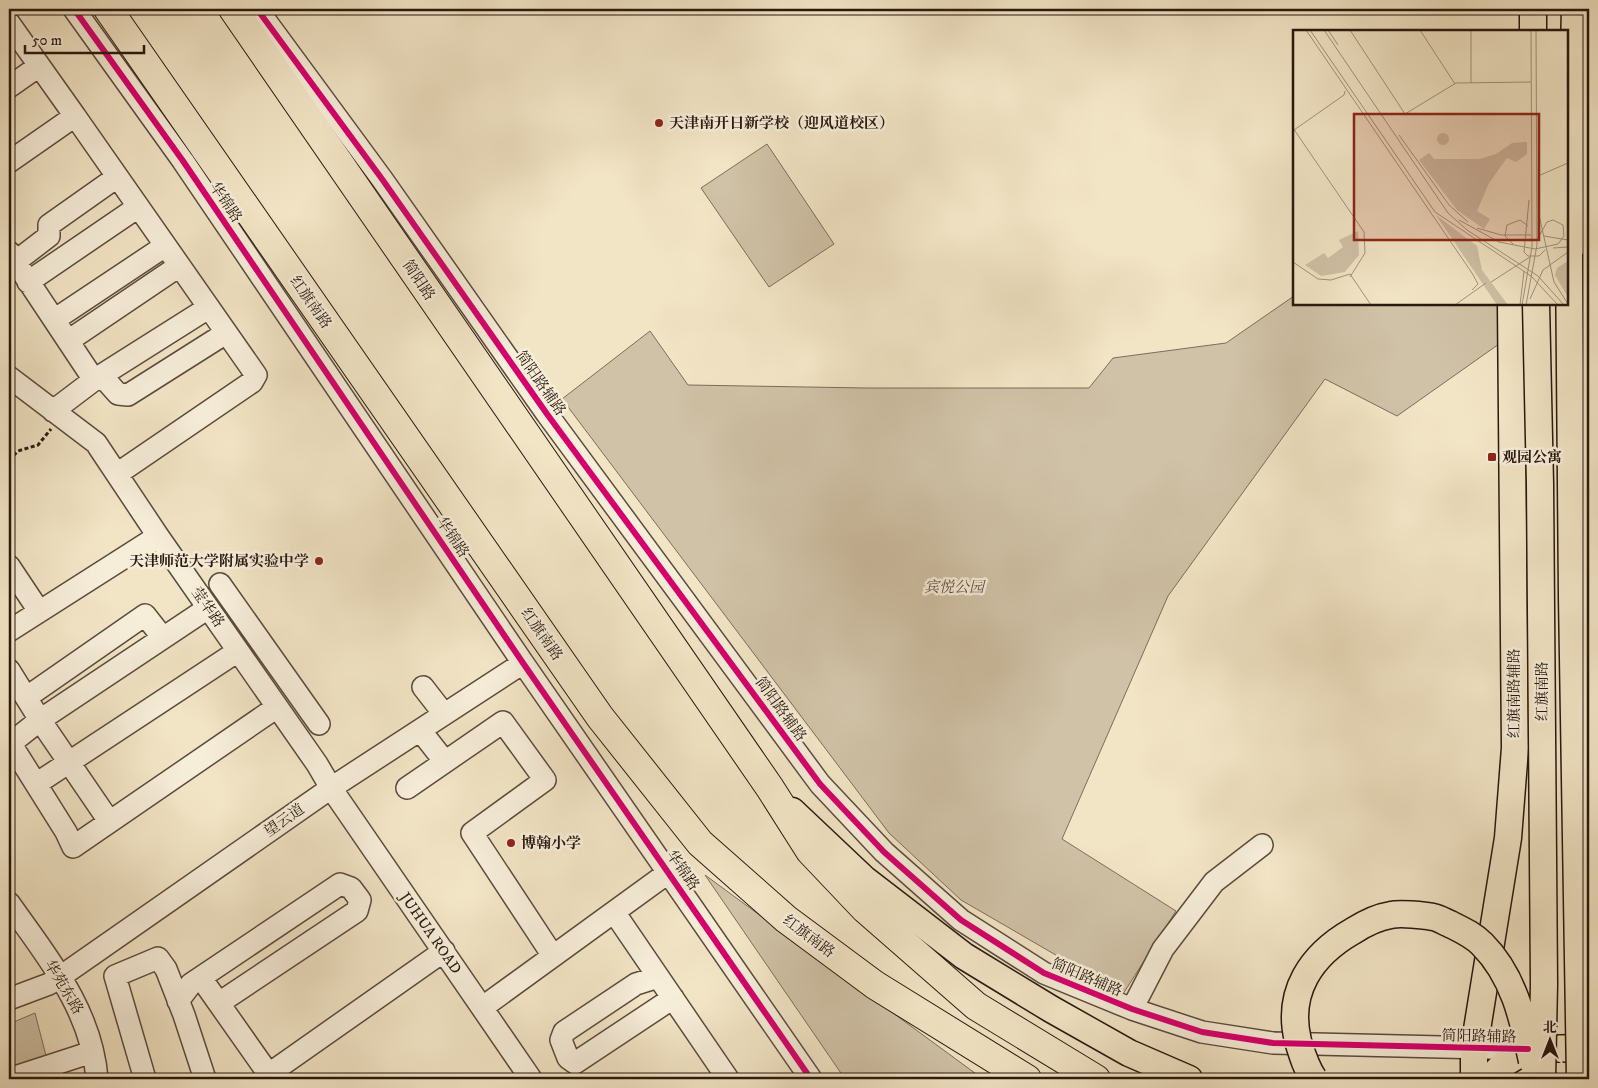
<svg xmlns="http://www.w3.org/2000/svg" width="1598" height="1088" font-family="'IM FELL DW Pica','Noto Serif SC',serif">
	<rect width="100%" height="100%" fill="#f2e5c6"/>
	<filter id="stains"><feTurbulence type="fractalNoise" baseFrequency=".004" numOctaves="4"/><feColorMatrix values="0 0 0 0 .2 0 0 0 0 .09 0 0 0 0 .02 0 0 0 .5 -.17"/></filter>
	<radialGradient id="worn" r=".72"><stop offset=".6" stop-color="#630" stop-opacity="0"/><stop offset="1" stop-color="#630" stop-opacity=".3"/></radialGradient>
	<path fill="#d0c2a7" stroke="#7c6d5b" d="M 767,144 L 834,244 L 769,287 L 701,188 Z
		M 1294,296 L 1294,304 L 1499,304 L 1499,344 L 1397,416 L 1325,379 L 1168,596 L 1062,839 L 1176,911 L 1123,994 L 961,900 L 889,833 L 562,399 L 650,331 L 688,385 L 866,388 L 1089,388 L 1113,358 L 1226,343 Z
		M 705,875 L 983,1079 L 845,1079 Z
		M 35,1013 L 52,1079 L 9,1079 L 9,1024 Z"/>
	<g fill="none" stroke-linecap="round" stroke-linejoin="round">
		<g stroke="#5b4b3d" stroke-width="24">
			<path id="minor" d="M 74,9 L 183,161 L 523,663 L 811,1079
				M 257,9 L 382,179 L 547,414 L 820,784 L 884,852 L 961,920 L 1044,973 L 1132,1009 L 1202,1032 L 1273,1043 L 1528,1049
				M 9,23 L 75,116
				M 9,87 L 39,66
				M 9,162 L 75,116 L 256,375 L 252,382 L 117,474
				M 1582,179 L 1589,175
				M 9,252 L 94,380
				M 15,262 L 49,236 L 49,225 L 117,177
				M 28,282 L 138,207
				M 54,320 L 165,246
				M 68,341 L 179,266
				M 101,375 L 118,394 L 128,395 L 226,333
				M 9,377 L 96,443 L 158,536 L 317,764 L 331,788 L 531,1079
				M 53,411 L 94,380 L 208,308
				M 9,566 L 39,611
				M 220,584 L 319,724
				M 9,631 L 158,536
				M 9,670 L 40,720 L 208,608
				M 423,687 L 444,714
				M 27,697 L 145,615 L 163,638
				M 420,730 L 445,762
				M 9,741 L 66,832 L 73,847 L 277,707
				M 11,743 L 40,720 L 109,821
				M 36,784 L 238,651
				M 407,788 L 503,722 L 545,780 L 472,833 L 553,956
				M 9,903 C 47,957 92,1010 97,1079
				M 614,912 L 728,1079
				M 658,977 L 636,984 L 564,1032 L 561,1040 L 568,1058 L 575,1063 L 673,998
				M 201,978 L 272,1079
				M 9,999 L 49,984 L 60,977 L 331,788 L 523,663
				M 178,1001 L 191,984 L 340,884 L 351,888 L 360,900 L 357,911 L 219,1003
				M 483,1007 L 669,872
				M 1132,1009 L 1163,949 L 1214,882 L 1262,845
				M 269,1074 L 444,951
				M 9,1079 L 92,1052
				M 145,1079 L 115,976 L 158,958 L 166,969 L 184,1015 L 205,1079"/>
		</g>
		<g stroke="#29180f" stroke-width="29">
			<path id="major" d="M 1533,9 L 1533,31
				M 1585,202 L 1589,250
				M 1569,254 L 1575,9
				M 792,811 L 864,879 L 964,956 L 1051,1009 L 1129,1053 L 1189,1079
				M 1474,1079 L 1474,1048 L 1508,838 L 1515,748 L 1511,304
				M 1489,1079 L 1505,1063 L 1528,1049 L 1589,1048"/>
		</g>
		<g stroke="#29180f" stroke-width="30">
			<path id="highway" d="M 108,9 L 600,717 L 700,843 L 786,919 L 875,985 L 1027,1079
				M 233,9 L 770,788 L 810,851 L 865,909 L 976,1006 L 1096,1079"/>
		</g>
		<path stroke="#29180f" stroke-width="3" stroke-dasharray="4 2.5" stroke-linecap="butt" d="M 9,460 L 18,451 L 38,445 L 51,429"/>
		<use href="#minor" stroke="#f7eeda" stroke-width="21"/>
		<use href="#major" stroke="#f2e5c6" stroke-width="26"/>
		<use href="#highway" stroke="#f2e5c6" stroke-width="28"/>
		<g stroke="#29180f" stroke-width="29" stroke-linecap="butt">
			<path id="major-bridge" d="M 1569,254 L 1572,597 L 1580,1079
				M 1536,304 L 1540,484 L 1544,984 L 1542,1079
				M 1314,1079 C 1306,1068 1302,1054 1298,1041 C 1286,992 1311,955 1353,931 C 1364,924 1378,917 1391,915 C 1399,913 1424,915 1433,917 C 1439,918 1445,922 1450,924 C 1462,930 1473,935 1482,944 C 1514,976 1523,1019 1532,1061"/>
		</g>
		<use href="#major-bridge" stroke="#f2e5c6" stroke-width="26"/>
		<g stroke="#f7eeda" stroke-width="9">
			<path id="cycleway" d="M 74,9 L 183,161 L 523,663 L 811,1079
				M 257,9 L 382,179 L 547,414 L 820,784 L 884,852 L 961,920 L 1044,973 L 1132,1009 L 1202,1032 L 1273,1043 L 1528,1049"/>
		</g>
		<use href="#cycleway" stroke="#d6006c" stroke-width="6"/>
	</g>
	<g fill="#8f2418" stroke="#f7eeda" stroke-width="2">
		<circle cx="659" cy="123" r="5"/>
		<rect x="1487" y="452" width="10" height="10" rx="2.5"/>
		<circle cx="319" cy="561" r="5"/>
		<circle cx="511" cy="843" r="5"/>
	</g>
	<g text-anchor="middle" stroke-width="5" stroke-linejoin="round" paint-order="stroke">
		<g font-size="15" font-weight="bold" fill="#29180f" stroke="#f7eeda" text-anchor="start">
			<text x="669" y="128">天津南开日新学校（迎风道校区）</text>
			<text x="1502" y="462">观园公寓</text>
			<text x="309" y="566" text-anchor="end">天津师范大学附属实验中学</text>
			<text x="521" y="848">博翰小学</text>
		</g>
		<g font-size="15" fill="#29180f" stroke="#f7eeda">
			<text transform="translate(226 202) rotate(56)" y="5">华锦路</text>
			<text transform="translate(419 280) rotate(56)" y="5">简阳路</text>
			<text transform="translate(311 302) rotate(55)" y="5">红旗南路</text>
			<text transform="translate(541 383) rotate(55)" y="5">简阳路辅路</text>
			<text transform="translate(453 537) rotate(56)" y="5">华锦路</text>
			<text transform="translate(208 607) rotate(55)" y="5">莹华路</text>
			<text transform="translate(542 634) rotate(55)" y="5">红旗南路</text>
			<text transform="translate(1542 691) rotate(-90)" y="5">红旗南路</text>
			<text transform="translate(1514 693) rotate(-90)" y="5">红旗南路辅路</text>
			<text transform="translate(781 709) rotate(54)" y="5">简阳路辅路</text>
			<text transform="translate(284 820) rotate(-35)" y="5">望云道</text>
			<text transform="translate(683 870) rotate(55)" y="5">华锦路</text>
			<text transform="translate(431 933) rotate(55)" y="5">JUHUA ROAD</text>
			<text transform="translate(809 936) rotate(37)" y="5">红旗南路</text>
			<text transform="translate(1087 977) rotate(23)" y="5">简阳路辅路</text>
			<text transform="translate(64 987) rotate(59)" y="5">华苑东路</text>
			<text transform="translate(1479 1036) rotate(1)" y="5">简阳路辅路</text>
		</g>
		<g font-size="15" font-style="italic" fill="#5b4b3d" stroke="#f7eeda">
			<text x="954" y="592">宾悦公园</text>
		</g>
	</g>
	<g transform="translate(1293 30)">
		<rect width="275" height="275" fill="#f2e5c6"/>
		<path d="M144 109a6 6 0 1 1 12 0a6 6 0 1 1-12 0ZM 234,112 L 234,124 L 223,132 L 214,128 L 196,153 L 184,181 L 197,189 L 191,199 L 164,180 L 126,130 L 136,123 L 141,129 L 187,129 L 203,124 L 219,113 ZM 143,185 L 184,216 L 189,240 L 215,275 L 204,275 ZM 65,201 L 66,225 L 52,242 L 28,246 L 12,235 L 31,223 L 35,228 L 50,217 L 46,210 ZM 275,231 L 275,267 L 262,245 L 264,238 Z" fill="#d0c2a7"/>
		<path fill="none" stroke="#a2937d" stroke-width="1" d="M 13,0 L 179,243 L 185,254 L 179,260M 17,0 L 142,182 L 238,246 L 265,275M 31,0 L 155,183 L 174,200 L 245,246 L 271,275M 35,0 L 45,15M 57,0 L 112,84M 127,0 L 162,54M 178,0 L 178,53M 112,84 L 163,53 L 238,52M 0,98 L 71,202 L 72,223 L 57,247M 1,100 L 51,65 L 52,61M 106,105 L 156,175 L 175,192M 245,146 L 275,133M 236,170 L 231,222 L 235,226 L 246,226 L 252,220M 246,185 L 261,252 L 275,274M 166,190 L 206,212 L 242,219 L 265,214 L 271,206 L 270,195 L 260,190 L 254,192 L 245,208M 184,198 L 208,205 L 238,205M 251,206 L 275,210M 220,214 L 212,206 L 214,195 L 227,190 L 235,196M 260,218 L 275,217M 0,232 L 25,249 L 38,250 L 57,244 L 78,275M 198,252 L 237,227M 237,269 L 250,240 L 275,222M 162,275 L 193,253M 227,275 L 231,241M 229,275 L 239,217 L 238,0M 233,275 L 244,215 L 243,0"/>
		<path fill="#8f2418" fill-opacity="0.15" stroke="#8f2418" stroke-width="2.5" d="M 61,84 L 246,84 L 246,210 L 61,210 Z"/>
		<rect width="275" height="275" fill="none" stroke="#29180f" stroke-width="2.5"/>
	</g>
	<rect width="1598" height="1088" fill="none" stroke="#f2e5c6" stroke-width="30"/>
	<rect x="10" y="10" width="1578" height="1068" fill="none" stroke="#29180f" stroke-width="2.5"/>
	<rect x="15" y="15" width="1568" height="1058" fill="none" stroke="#29180f"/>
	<g transform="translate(1550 1040)" stroke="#f7eeda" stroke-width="4" paint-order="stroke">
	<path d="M0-4L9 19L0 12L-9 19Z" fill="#29180f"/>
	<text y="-8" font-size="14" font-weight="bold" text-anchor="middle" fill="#29180f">北</text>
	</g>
	<path d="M25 45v8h119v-8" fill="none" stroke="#29180f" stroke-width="2.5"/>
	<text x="32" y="45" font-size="15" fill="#29180f" stroke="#f7eeda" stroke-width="4" paint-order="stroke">50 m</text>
	<rect width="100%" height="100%" filter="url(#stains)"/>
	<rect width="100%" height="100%" fill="url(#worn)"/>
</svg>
